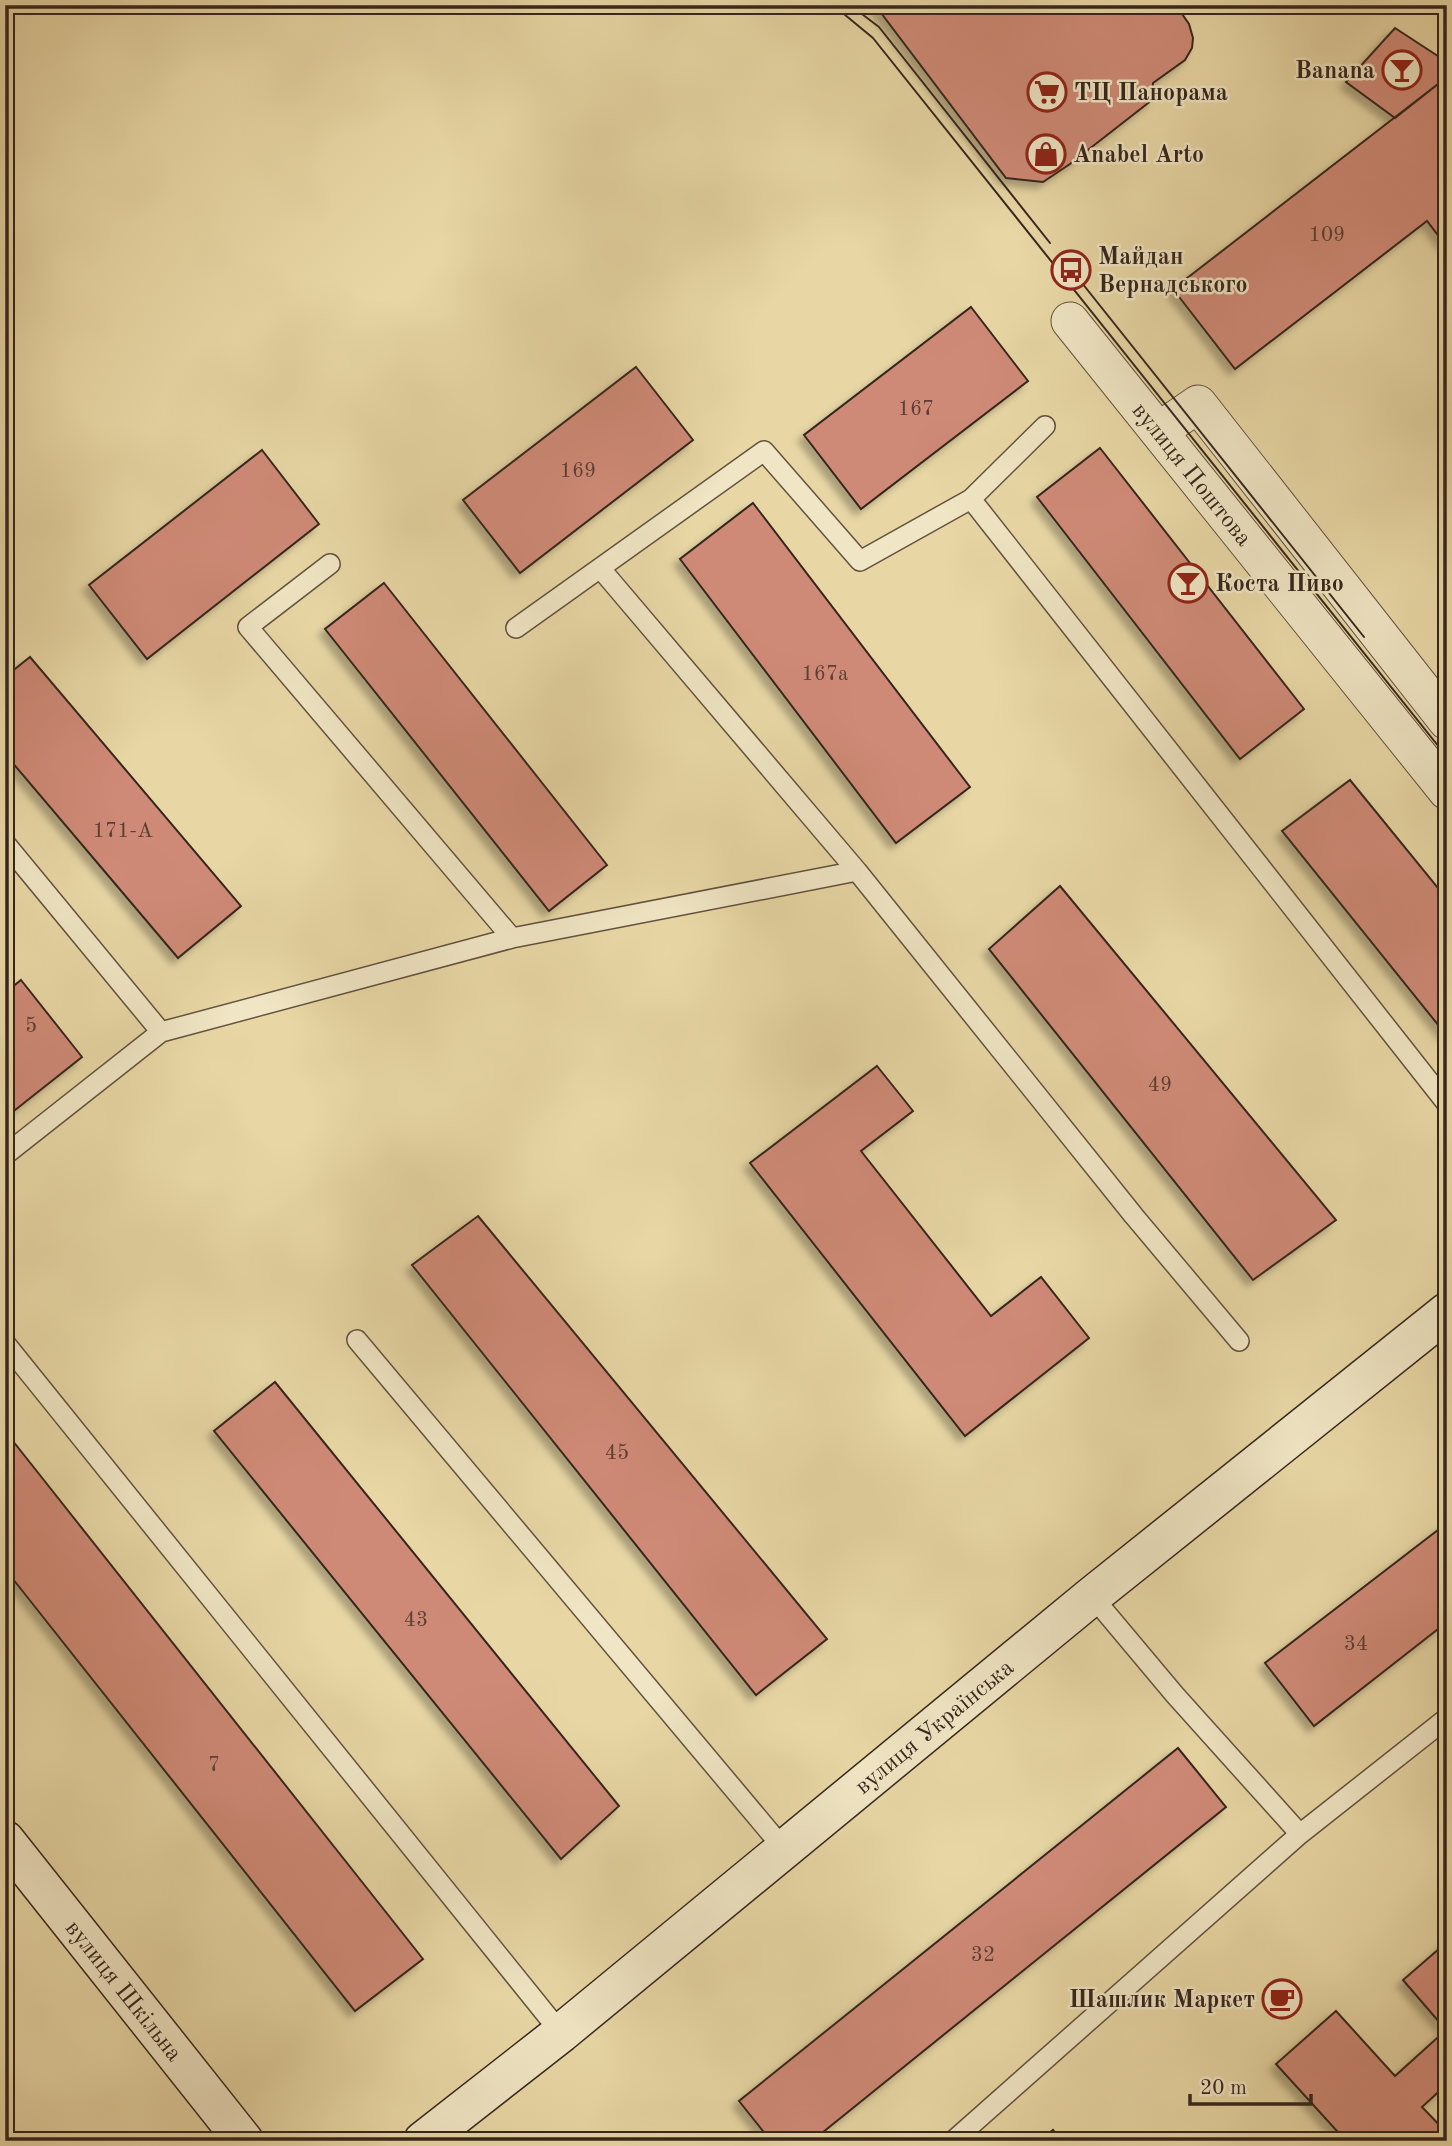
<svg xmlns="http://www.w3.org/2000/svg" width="1452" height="2146" font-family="'Old Standard TT',serif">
	<defs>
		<filter id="shadow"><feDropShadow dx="-6" dy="6" stdDeviation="3.5" flood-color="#0004"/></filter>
	</defs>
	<rect width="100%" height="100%" fill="#e8d7a5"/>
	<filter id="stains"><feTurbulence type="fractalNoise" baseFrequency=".00286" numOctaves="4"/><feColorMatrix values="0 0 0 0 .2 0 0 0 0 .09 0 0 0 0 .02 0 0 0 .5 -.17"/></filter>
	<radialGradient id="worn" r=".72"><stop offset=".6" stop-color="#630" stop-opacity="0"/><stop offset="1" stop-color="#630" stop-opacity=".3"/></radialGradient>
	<path fill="#cf8a77" stroke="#36261d" stroke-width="2" filter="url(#shadow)" d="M 875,5 L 1168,5 L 1182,14 L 1189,24 L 1193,38 L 1192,48 L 1185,60 L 1153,83 L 1152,100 L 1070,164 L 1043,182 L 1006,178 Z
		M 1395,28 L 1447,62 L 1447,77 L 1395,118 L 1346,82 Z
		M 1447,77 L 1447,247 L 1427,221 L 1235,369 L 1173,289 Z
		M 971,307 L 1028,381 L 861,509 L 804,435 Z
		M 636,367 L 693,440 L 520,573 L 463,500 Z
		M 1100,448 L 1304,709 L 1240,759 L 1037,497 Z
		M 262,450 L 319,524 L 147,659 L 89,585 Z
		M 753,503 L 970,787 L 896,843 L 680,559 Z
		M 384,583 L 607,865 L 549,911 L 325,629 Z
		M 30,657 L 241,906 L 178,958 L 5,754 L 5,677 Z
		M 1350,780 L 1447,899 L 1447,1036 L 1282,831 Z
		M 1060,886 L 1336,1220 L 1253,1280 L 989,949 Z
		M 21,980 L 82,1057 L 5,1118 L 5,993 Z
		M 877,1066 L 913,1111 L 861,1151 L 991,1316 L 1041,1277 L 1089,1338 L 965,1436 L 750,1163 Z
		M 478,1216 L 827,1639 L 756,1695 L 412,1265 Z
		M 275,1382 L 619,1806 L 561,1859 L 214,1431 Z
		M 5,1431 L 423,1959 L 355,2011 L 5,1569 Z
		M 1447,1523 L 1447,1622 L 1314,1726 L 1265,1663 Z
		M 1178,1748 L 1226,1807 L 812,2141 L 771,2141 L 739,2101 Z
		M 1447,1942 L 1447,2084 L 1422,2107 L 1447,2133 L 1447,2141 L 1346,2141 L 1276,2064 L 1336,2011 L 1395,2076 L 1446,2030 L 1403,1980 Z
		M 1053,2130 L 1062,2141 L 1039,2141 Z"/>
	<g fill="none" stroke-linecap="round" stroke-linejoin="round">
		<g stroke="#62523f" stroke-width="22">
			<path id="lane" d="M 971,499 L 1447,1104
				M 330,564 L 248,627 L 512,938
				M 600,568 L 857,871 L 1134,1216 L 1239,1341
				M 516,628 L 764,451 L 860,561 L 971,499 L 1045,426
				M 5,843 L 161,1032
				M 5,1155 L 161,1032 L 512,938 L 857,871
				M 357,1340 L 784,1849
				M 5,1343 L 561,2033
				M 1092,1596 L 1175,1695 L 1300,1834 L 1447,1718
				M 953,2141 L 1300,1834"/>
		</g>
		<g stroke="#62523f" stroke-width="39">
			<g id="street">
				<path id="s1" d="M 1070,321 L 1447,791"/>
				<path d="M 1159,431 L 1198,404 L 1447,721"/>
			</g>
		</g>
		<g stroke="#36261d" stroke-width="41">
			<g id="secondary">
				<path id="s2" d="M 5,1840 L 244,2141"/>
				<path id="s3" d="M 423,2141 L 561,2033 L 1092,1596 L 1447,1312"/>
			</g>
		</g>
		<use href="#lane" stroke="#f0e5c4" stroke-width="19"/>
		<use href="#street" stroke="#f0e5c4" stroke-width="37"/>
		<use href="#secondary" stroke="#f0e5c4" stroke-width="38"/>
		<path stroke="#36261d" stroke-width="2" d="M 833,5 L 873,38 L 1447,757
			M 850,5 L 879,27 L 1050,243
			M 1074,273 L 1364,637"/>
	</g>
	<defs>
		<g id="bar-ring" transform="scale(2.0125)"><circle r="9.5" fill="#f0e5c4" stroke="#8f2418" stroke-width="1.5"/><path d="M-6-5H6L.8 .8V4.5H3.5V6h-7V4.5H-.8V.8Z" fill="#8f2418"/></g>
		<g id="supermarket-ring" transform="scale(2.0125)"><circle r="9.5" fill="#f0e5c4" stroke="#8f2418" stroke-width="1.5"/><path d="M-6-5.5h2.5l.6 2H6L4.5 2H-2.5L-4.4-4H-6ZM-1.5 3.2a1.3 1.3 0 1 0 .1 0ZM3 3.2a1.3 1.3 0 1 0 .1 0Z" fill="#8f2418"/></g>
		<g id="shop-ring" transform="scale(2.0125)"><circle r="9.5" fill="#f0e5c4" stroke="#8f2418" stroke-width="1.5"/><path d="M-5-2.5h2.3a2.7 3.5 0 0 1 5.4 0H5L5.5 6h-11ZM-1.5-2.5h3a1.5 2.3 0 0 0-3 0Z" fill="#8f2418"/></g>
		<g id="bus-ring" transform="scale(2.0125)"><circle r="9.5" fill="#f0e5c4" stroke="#8f2418" stroke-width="1.5"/><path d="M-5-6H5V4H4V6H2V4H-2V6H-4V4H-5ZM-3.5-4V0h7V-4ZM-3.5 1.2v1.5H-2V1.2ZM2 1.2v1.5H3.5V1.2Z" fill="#8f2418"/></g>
		<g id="cafe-ring" transform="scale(2.0125)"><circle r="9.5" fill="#f0e5c4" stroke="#8f2418" stroke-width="1.5"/><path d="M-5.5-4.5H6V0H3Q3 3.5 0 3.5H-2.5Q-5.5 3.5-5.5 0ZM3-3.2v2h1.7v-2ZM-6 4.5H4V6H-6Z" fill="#8f2418"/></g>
	</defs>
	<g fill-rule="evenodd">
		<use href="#bar-ring" x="1402" y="70"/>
		<use href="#supermarket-ring" x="1047" y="92"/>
		<use href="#shop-ring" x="1046" y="154"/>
		<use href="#bus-ring" x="1071" y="270"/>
		<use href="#bar-ring" x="1188" y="583"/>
		<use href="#cafe-ring" x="1282" y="1999"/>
	</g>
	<g text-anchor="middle" stroke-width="5" stroke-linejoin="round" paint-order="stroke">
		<g font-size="21" fill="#5c3f34">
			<text x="1327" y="241">109</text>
			<text x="916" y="415">167</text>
			<text x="578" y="477">169</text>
			<text x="825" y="680">167а</text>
			<text x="123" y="837">171-А</text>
			<text x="31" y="1032">5</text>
			<text x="1160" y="1091">49</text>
			<text x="617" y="1459">45</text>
			<text x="416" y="1626">43</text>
			<text x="1356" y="1650">34</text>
			<text x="214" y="1771">7</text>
			<text x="983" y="1961">32</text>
		</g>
		<g font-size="24" font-weight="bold" fill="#36261d" stroke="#f0e5c4" text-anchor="start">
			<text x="1375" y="78" text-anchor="end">Banana</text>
			<text x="1074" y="100">ТЦ Панорама</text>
			<text x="1073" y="162">Anabel Arto</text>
			<text x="1098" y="264">Майдан<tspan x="1098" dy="28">Вернадського</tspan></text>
			<text x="1215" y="591">Коста Пиво</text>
			<text x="1255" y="2007" text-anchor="end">Шашлик Маркет</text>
		</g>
		<g font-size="24" fill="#36261d" stroke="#f0e5c4">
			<text dy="8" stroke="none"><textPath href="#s1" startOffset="196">вулиця Поштова</textPath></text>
			<text dy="8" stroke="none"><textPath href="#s3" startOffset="658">вулиця Українська</textPath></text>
			<text dy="8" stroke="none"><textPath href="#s2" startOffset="192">вулиця Шкільна</textPath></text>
		</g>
	</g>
	<rect width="1452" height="2146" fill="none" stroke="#e8d7a5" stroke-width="28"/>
	<rect x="7" y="7" width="1438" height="2132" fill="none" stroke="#36261d" stroke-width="3.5"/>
	<rect x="14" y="14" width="1424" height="2118" fill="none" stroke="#36261d" stroke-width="2"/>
	<path d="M1190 2094v10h121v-10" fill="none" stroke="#36261d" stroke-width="3.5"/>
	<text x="1200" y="2094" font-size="21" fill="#36261d" stroke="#f0e5c4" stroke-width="5" paint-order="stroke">20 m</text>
	<rect width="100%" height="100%" filter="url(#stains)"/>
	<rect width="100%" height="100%" fill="url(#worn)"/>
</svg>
